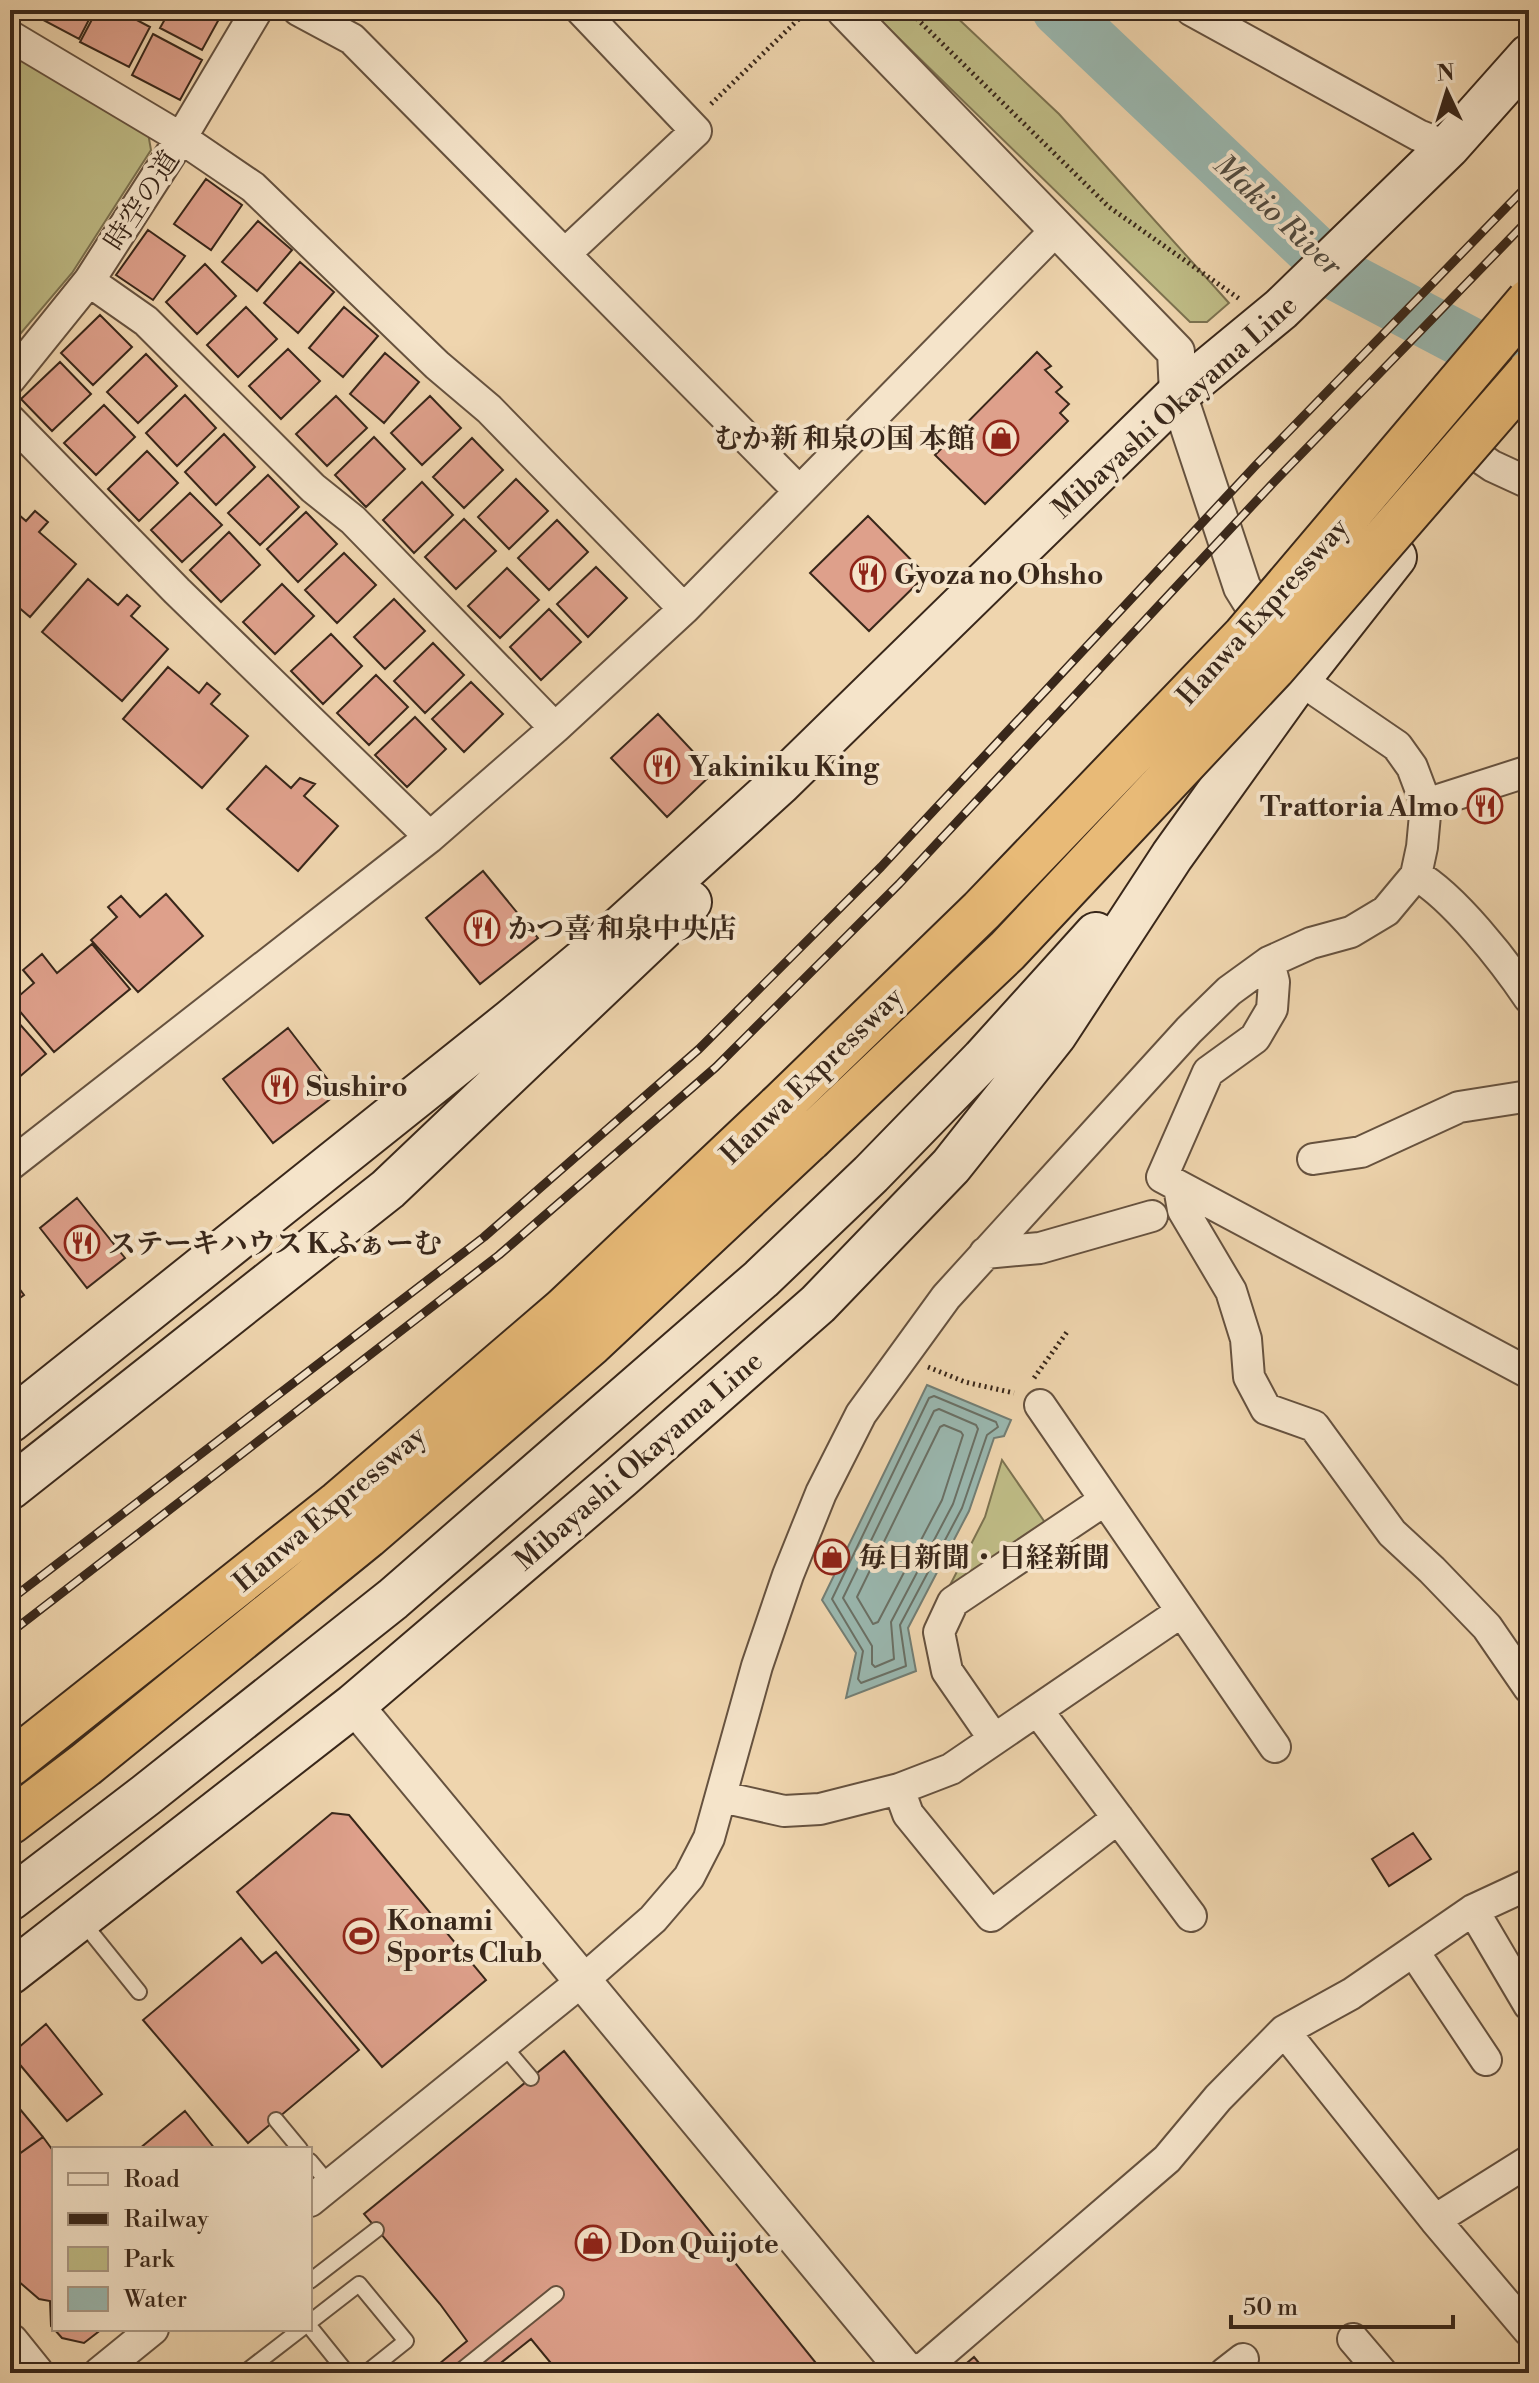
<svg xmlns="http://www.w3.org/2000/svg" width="1539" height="2383" font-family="'Libre Bodoni','Noto Serif JP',serif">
	<rect width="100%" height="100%" fill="#efd5ae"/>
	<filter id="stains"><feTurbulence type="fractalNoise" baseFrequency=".0025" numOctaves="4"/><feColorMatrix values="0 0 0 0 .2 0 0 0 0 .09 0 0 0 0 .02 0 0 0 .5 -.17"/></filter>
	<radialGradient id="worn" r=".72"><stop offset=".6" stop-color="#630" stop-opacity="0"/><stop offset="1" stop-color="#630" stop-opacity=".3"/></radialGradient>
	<path fill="#bfbc86" stroke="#7c7250" stroke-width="2" d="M 870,10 L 949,10 L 1059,114 L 1229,303 L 1207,322 L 1190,322 Z
		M 10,51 L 148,133 L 151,150 L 72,273 L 10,346 Z
		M 1002,1460 L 1046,1524 L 947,1591 L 985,1517 Z"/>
	<path fill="#9ab8b0" stroke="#737e74" stroke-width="2" d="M 927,1385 L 1011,1420 L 1004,1436 L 994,1438 L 969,1511 L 908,1628 L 916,1671 L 846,1698 L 856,1653 L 822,1600 Z"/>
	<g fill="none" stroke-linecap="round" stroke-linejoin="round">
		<path stroke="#6a7065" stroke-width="2" d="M 934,1396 L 996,1422 L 998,1427 L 987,1435 L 962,1508 L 900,1625 L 906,1666 L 861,1683 L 858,1679 L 863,1651 L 832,1599 L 929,1398 Z
			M 939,1409 L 976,1425 L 978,1429 L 953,1504 L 891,1622 L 894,1659 L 875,1667 L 872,1664 L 872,1646 L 843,1598 L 934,1411 Z
			M 944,1425 L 961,1432 L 963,1435 L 942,1500 L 878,1622 L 873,1624 L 857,1597 L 940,1427 Z"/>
		<path stroke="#9ab8b0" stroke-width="54" d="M 1059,10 L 1339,275 L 1529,375"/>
	</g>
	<path fill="#dea08b" stroke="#39271a" stroke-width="2" d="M 31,10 L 94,10 L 79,39 L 30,13 Z
		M 97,10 L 118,10 L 150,27 L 129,67 L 80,42 Z
		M 170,10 L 224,10 L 202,50 L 160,28 Z
		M 153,34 L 202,60 L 180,100 L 132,75 Z
		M 206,179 L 242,205 L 211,250 L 174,224 Z
		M 258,221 L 292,250 L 257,291 L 222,262 Z
		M 148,230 L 185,256 L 153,300 L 116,275 Z
		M 300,262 L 334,292 L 298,333 L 264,303 Z
		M 205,264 L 236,296 L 197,334 L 166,302 Z
		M 246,307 L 277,339 L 238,377 L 207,345 Z
		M 344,307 L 378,336 L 343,377 L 309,348 Z
		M 100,315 L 132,347 L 93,385 L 61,353 Z
		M 288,349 L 320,381 L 281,419 L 249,386 Z
		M 1037,352 L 1051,366 L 1045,370 L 1062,387 L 1056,392 L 1069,404 L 1060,413 L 1068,421 L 985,504 L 935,455 Z
		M 385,353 L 419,382 L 384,423 L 350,394 Z
		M 146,354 L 177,386 L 138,423 L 107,392 Z
		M 60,362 L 91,394 L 52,431 L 21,399 Z
		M 185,395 L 216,428 L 177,466 L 146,433 Z
		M 336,396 L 367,428 L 327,466 L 296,434 Z
		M 430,396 L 461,428 L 422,465 L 391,433 Z
		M 104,405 L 135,437 L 96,475 L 64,443 Z
		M 224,434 L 255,467 L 216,505 L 185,472 Z
		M 374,437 L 405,469 L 366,507 L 335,475 Z
		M 472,438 L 503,470 L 464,508 L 433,477 Z
		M 147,451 L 178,483 L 139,521 L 108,489 Z
		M 268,475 L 299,507 L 260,545 L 228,513 Z
		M 516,479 L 548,511 L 509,549 L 478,517 Z
		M 422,482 L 453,515 L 414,553 L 383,520 Z
		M 190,493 L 222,525 L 182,562 L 151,530 Z
		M 10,507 L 26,521 L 35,511 L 48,522 L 39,532 L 76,564 L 30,617 L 10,600 Z
		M 306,512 L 337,544 L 298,582 L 267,549 Z
		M 868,516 L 926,575 L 869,631 L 810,573 Z
		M 464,519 L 496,551 L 456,589 L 425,557 Z
		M 557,520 L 588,552 L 549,590 L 518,558 Z
		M 229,532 L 260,565 L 221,602 L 190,570 Z
		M 344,553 L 376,585 L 337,623 L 305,590 Z
		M 596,567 L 627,598 L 588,637 L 557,604 Z
		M 507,568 L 539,600 L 500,638 L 468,606 Z
		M 88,579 L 118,605 L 127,595 L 140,606 L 131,616 L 168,649 L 122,701 L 42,632 Z
		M 282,584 L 314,616 L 275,654 L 243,622 Z
		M 394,599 L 425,631 L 385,669 L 354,637 Z
		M 549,609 L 581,642 L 541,680 L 510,647 Z
		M 331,634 L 362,666 L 323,704 L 291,671 Z
		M 433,643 L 464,675 L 425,713 L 394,681 Z
		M 168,667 L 199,693 L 207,683 L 220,694 L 211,704 L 248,736 L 202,788 L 123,719 Z
		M 376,675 L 408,707 L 369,745 L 337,713 Z
		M 471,682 L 503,714 L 464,752 L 432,719 Z
		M 658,714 L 713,773 L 667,817 L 611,758 Z
		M 415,717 L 446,749 L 407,787 L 375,755 Z
		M 266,766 L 291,788 L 300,778 L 315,784 L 304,796 L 338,826 L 298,871 L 227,809 Z
		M 483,871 L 538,938 L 480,984 L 426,918 Z
		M 166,894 L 203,936 L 138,992 L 91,940 L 117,917 L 108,907 L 121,896 L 140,917 Z
		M 92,944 L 130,989 L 54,1052 L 12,1002 L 34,983 L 23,970 L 42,954 L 57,973 Z
		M 10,1013 L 46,1054 L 10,1085 Z
		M 288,1028 L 338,1093 L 273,1143 L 223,1079 Z
		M 77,1198 L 125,1258 L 87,1288 L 40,1228 Z
		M 10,1276 L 24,1295 L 10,1305 Z
		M 332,1813 L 349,1815 L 486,1980 L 382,2067 L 237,1892 Z
		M 1413,1833 L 1431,1859 L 1389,1886 L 1372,1859 Z
		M 241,1938 L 262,1963 L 276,1952 L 359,2050 L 248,2143 L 143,2020 Z
		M 46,2024 L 102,2094 L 67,2121 L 11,2054 Z
		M 564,2051 L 824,2373 L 559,2373 L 531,2339 L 488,2373 L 428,2373 L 467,2341 L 440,2304 L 364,2214 Z
		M 10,2097 L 43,2137 L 19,2154 L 10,2142 Z
		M 185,2111 L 215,2149 L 139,2149 Z
		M 43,2137 L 54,2152 L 54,2329 L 51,2326 L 50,2301 L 39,2299 L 10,2274 L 10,2164 L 19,2154 Z
		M 54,2329 L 102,2329 L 84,2343 L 62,2338 Z
		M 974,2357 L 984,2369 L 990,2364 L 997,2373 L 955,2373 Z"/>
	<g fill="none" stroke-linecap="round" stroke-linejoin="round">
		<g stroke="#66523f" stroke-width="18">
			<path id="service" d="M 81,1920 L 139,1992
				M 503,2045 L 531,2078
				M 276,2120 L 300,2149
				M 310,2161 L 330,2185
				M 310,2281 L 376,2230
				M 310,2322 L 359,2284 L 406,2341 L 366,2373
				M 310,2327 L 347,2373
				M 244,2373 L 301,2329
				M 458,2373 L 556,2294"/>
		</g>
		<g stroke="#66523f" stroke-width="34">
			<path id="minor" d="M 298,10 L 352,39 L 799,491
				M 1191,10 L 1418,135 L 1448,147
				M 10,36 L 181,138 L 253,187 L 437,365 L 489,409 L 684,609
				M 566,253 L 696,131 L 581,10
				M 89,281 L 146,321 L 313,488 L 353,520 L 555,728
				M 10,379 L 89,281 L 181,138 L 257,10
				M 10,420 L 177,591 L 430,837
				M 1476,455 L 1492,466 L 1529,483
				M 1426,804 L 1529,771
				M 1416,875 C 1454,897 1504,961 1529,998
				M 1269,962 L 1274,982 L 1272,1009 L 1255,1038 L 1208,1072 L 1162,1177 L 1529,1373
				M 1313,1159 L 1361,1152 L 1459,1107 L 1529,1096
				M 10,1165 L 430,837 L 555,728 L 684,609 L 1058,228
				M 1179,1187 L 1183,1210 L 1231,1291 L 1246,1339 L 1249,1377 L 1266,1409 L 1314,1426 L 1392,1533 L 1432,1570 L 1487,1627 L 1529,1688
				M 985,1253 L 1040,1248 L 1152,1216
				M 1040,1405 L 1275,1747
				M 1038,1711 L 1191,1916
				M 994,1739 L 947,1671 L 939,1632 L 953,1602 L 1105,1500
				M 899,1789 L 908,1814 L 991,1916 L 1118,1818
				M 722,1797 L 784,1811 L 820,1809 L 899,1789 L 951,1769 L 1181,1612
				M 1473,1910 L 1529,2005
				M 1414,1952 L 1486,2060
				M 1284,2031 L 1435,2220 L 1529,2331
				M 310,2201 L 582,1981 L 653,1919 L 689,1877 L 709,1838 L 757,1666 L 788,1575 L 821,1493 L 861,1414 L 946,1297 L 1189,1030 L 1229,991 L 1269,962 L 1311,943 L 1351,932 L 1386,911 L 1416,875 L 1422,847 L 1426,804 L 1412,767 L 1397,746 L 1299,679
				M 1435,2220 L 1529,2161
				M 1353,2339 L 1382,2373
				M 906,2371 L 924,2368 L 1167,2159 L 1218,2098 L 1284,2031 L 1351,1994 L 1473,1910 L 1529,1884
				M 99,2373 L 153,2329
				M 1225,2373 L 1243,2359"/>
		</g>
		<g stroke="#66523f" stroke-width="40">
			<path id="tertiary" d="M 845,10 L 1176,352 L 1178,394 L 1242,587 L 1275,640
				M 354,1705 L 906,2371 L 904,2373
				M 10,2342 L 35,2373"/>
		</g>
		<g stroke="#39271a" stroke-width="46">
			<path id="secondary" d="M 10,1421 L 512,1020 L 596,950 L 779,784 L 1178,394 L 1281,309 L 1448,147 L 1529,56
				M 10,1488 L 388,1189 L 690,902
				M 10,1899 L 146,1795 L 393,1599 L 761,1279 L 871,1174 L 983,1059 L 1096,934
				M 10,1973 L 354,1705 L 621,1477 L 818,1304 L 951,1166 L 1055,1035 L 1172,856 L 1299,679 L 1395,557"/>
		</g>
		<g stroke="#39271a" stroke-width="48">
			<path id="motorway" d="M 10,1764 L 339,1503 L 564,1310 L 779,1107
				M 10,1822 L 85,1765 L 367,1536 L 591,1343 L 809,1139"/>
		</g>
		<path stroke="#39271a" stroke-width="5" stroke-dasharray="2 4" stroke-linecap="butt" d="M 908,10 L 1109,207 L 1241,300
			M 711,104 L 808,10
			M 928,1367 L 965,1382 L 1014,1393
			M 1034,1378 L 1067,1332"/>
		<use href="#service" stroke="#f5e4ca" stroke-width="14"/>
		<use href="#minor" stroke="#f5e4ca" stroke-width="30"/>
		<use href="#tertiary" stroke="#f5e4ca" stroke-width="36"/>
		<use href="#secondary" stroke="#f5e4ca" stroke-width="42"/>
		<use href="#motorway" stroke="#e8ba77" stroke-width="44"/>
		<g stroke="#39271a" stroke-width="9">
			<path id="rail" d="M 10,1600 L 484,1237 L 699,1049 L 881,867 L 1256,465 L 1529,184
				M 10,1633 L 499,1255 L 716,1067 L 899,884 L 1274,482 L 1529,219"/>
		</g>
		<use href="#rail" stroke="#f5e4ca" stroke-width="6" stroke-dasharray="18" stroke-linecap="butt"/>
		<g stroke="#39271a" stroke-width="48" stroke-linecap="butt">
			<path id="motorway-bridge" d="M 779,1107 L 981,911 L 1245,636 L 1529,301
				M 809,1139 L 1007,951 L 1273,668 L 1529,373"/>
		</g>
		<use href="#motorway-bridge" stroke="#e8ba77" stroke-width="44"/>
	</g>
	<defs>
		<g id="shop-ring" transform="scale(1.8)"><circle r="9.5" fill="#f5e4ca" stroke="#8f2418" stroke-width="1.5"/><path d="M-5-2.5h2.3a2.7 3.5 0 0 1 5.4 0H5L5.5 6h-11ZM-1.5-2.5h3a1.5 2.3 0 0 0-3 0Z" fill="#8f2418"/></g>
		<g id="restaurant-ring" transform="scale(1.8)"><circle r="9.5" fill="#f5e4ca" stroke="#8f2418" stroke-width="1.5"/><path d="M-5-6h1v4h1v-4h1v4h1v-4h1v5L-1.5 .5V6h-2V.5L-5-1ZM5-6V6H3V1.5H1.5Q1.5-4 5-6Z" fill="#8f2418"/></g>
		<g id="stadium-ring" transform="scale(1.8)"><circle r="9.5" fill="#f5e4ca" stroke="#8f2418" stroke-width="1.5"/><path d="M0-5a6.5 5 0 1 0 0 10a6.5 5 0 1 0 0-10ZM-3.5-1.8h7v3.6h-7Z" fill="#8f2418"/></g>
	</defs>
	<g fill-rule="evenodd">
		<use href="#shop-ring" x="1001" y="438"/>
		<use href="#restaurant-ring" x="868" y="574"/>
		<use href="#restaurant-ring" x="662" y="766"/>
		<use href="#restaurant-ring" x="1485" y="806"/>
		<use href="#restaurant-ring" x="482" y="928"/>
		<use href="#restaurant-ring" x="280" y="1086"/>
		<use href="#restaurant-ring" x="82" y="1243"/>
		<use href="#shop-ring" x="832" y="1557"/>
		<use href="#stadium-ring" x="361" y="1936"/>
		<use href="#shop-ring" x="593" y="2243"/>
	</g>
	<g text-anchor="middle" stroke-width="8" stroke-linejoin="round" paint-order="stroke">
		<g font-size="28" fill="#39271a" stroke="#f5e4ca">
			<text transform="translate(141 200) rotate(-57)" y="10">時空の道</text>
			<text transform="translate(1174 406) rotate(-42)" y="10">Mibayashi Okayama Line</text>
			<text transform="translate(1262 611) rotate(-48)" y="10">Hanwa Expressway</text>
			<text transform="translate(811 1075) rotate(-44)" y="10">Hanwa Expressway</text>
			<text transform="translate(638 1460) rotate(-41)" y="10">Mibayashi Okayama Line</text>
			<text transform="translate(329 1508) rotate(-40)" y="10">Hanwa Expressway</text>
		</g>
		<g font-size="28" font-weight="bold" fill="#39271a" stroke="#f5e4ca" text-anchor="start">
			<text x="975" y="448" text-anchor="end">むか新 和泉の国 本館</text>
			<text x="894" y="584">Gyoza no Ohsho</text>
			<text x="688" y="776">Yakiniku King</text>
			<text x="1459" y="816" text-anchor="end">Trattoria Almo</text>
			<text x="508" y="938">かつ喜 和泉中央店</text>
			<text x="306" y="1096">Sushiro</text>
			<text x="108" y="1253">ステーキハウス Kふぁーむ</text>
			<text x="858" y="1567">毎日新聞・日経新聞</text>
			<text x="387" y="1930">Konami<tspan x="387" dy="32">Sports Club</tspan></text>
			<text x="619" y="2253">Don Quijote</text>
		</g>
		<g font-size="30" font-style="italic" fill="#514b40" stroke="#f5e4ca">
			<text transform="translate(1278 215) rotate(43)" y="10">Makio River</text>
		</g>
	</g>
	<rect width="1539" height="2383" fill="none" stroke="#efd5ae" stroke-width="40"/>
	<rect x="12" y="12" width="1515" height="2359" fill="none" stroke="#39271a" stroke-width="4"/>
	<rect x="20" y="20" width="1499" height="2343" fill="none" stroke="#39271a" stroke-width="2"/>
	<rect x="52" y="2147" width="260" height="184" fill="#f5e4ca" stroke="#aa9884" stroke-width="2"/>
	<rect x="68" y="2173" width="40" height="12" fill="#f5e4ca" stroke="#aa9884" stroke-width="2"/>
	<text x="124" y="2187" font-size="24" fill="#39271a">Road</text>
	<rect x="68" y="2213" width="40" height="12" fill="#39271a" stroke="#aa9884" stroke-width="2"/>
	<text x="124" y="2227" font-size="24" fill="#39271a">Railway</text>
	<rect x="68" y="2247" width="40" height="24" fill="#bfbc86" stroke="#aa9884" stroke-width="2"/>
	<text x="124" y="2267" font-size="24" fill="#39271a">Park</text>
	<rect x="68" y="2287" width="40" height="24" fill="#9ab8b0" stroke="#aa9884" stroke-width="2"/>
	<text x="124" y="2307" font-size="24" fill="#39271a">Water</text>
	<g transform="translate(1447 92) rotate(356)" stroke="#f5e4ca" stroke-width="6" paint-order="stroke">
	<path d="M0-6L14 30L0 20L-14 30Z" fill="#39271a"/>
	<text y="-12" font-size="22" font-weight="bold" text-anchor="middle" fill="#39271a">N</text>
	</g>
	<path d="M1231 2315v12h222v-12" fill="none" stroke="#39271a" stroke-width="4"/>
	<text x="1243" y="2315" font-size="24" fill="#39271a" stroke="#f5e4ca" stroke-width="6" paint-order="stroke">50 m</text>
	<rect width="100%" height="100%" filter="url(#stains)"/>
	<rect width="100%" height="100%" fill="url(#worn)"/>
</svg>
